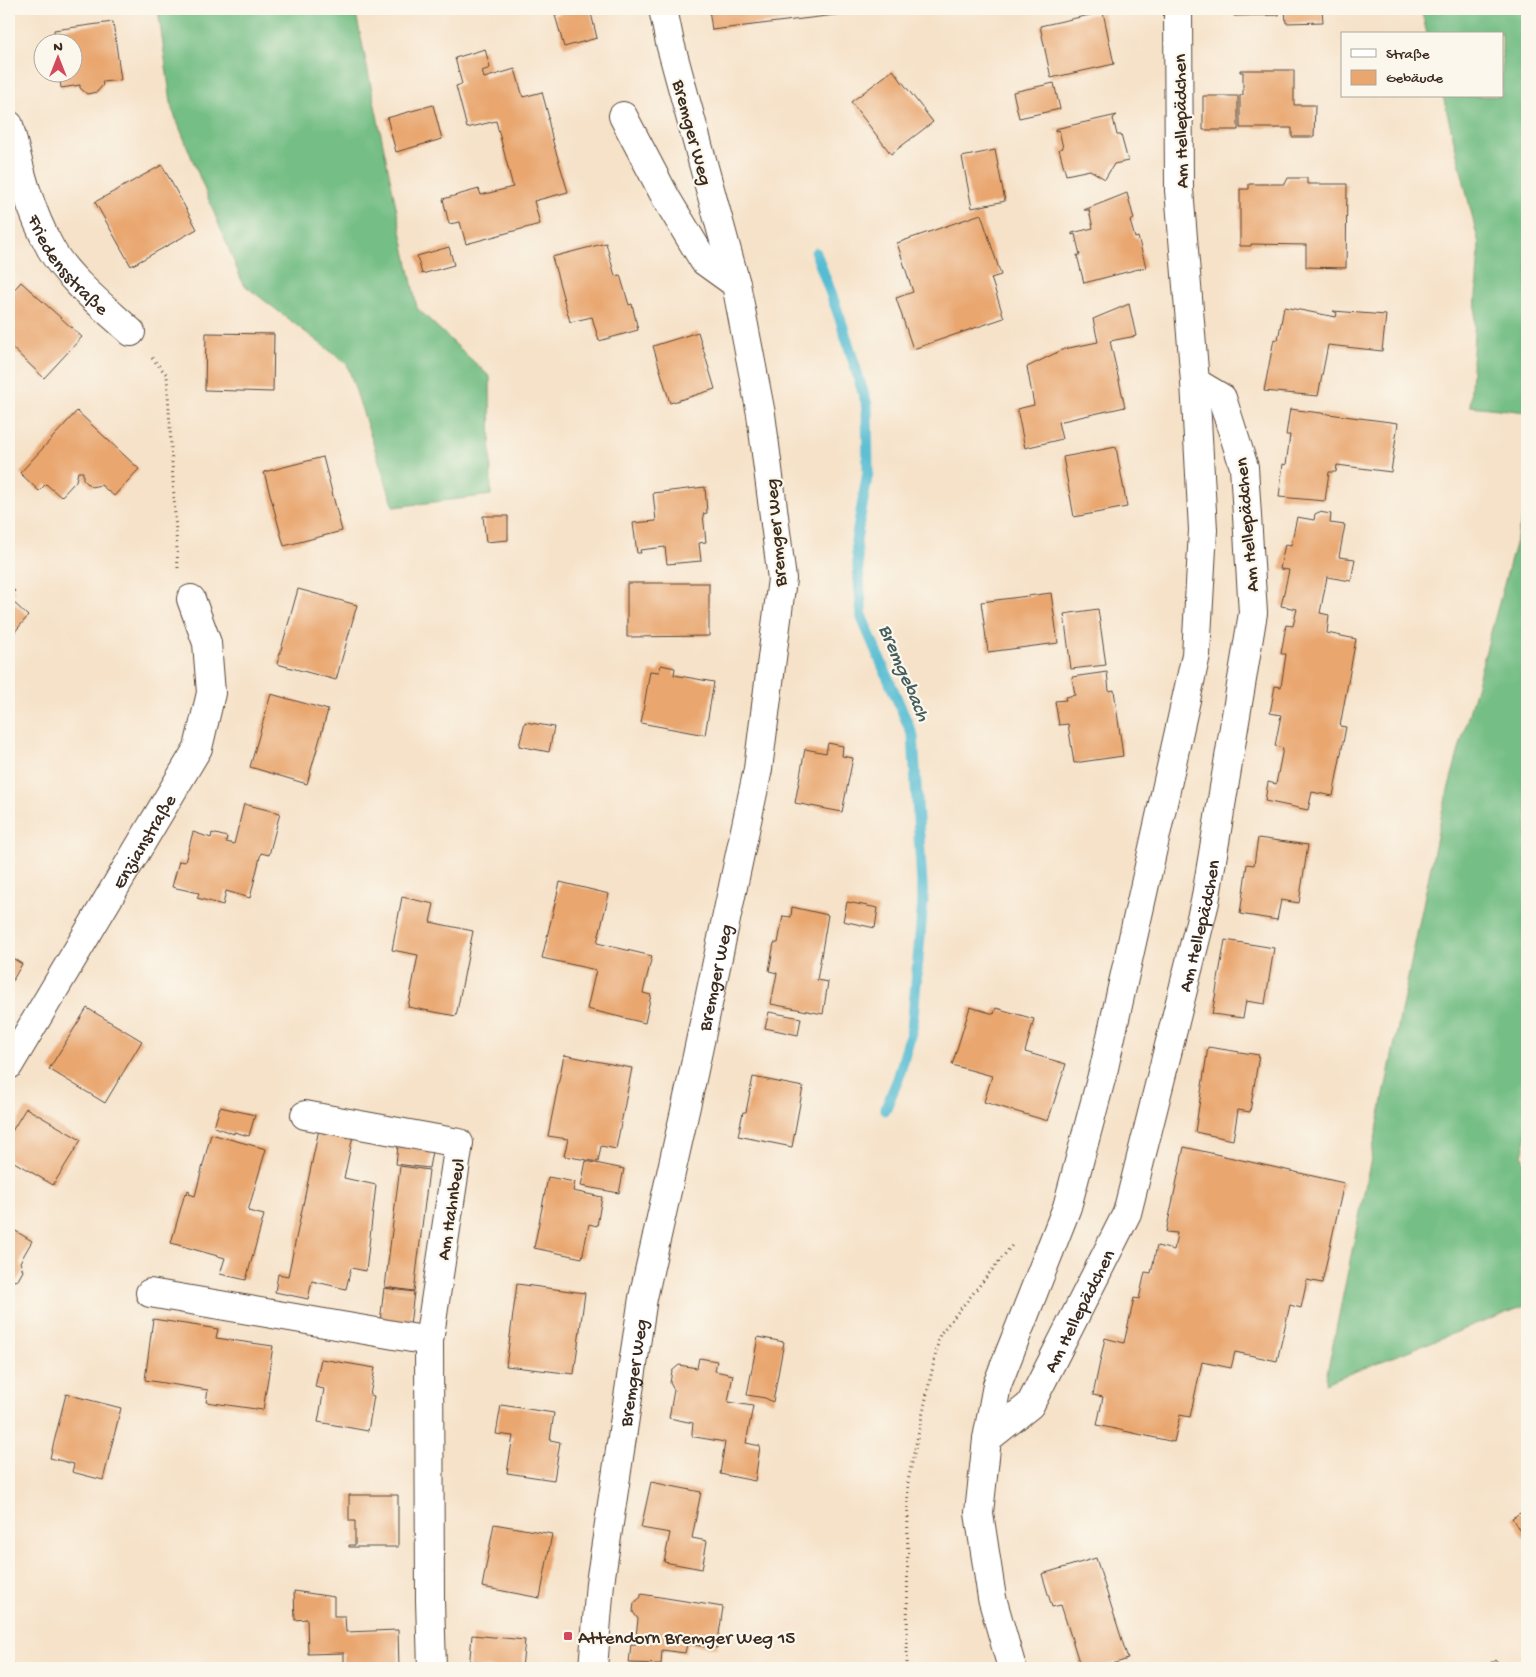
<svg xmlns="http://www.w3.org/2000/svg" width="1536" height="1677" font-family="'Gochi Hand',sans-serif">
	<rect width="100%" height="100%" fill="#fbf7ec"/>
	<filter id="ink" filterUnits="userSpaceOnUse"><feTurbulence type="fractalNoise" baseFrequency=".02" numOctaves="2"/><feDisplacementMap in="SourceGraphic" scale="10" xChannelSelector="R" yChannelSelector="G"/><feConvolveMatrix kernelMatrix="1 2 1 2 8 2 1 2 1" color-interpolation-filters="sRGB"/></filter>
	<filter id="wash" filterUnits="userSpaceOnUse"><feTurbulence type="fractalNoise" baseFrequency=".0096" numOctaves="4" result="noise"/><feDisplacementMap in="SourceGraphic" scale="20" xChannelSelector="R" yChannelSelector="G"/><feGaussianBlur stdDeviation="1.12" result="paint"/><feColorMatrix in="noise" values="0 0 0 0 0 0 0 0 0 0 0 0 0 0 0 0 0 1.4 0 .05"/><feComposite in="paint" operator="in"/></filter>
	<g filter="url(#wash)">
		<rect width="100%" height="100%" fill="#f6e2c9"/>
		<path fill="#74be85" stroke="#587452" d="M 158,9 L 355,9 L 417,308 L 490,377 L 491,495 L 394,507 L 347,364 L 243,284 L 172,109 Z
			M 1421,9 L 1527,9 L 1527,412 L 1470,406 L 1479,244 L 1443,96 L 1502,96 L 1502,34 L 1427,34 Z
			M 1527,500 L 1527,1136 L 1522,1155 L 1527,1175 L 1527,1305 L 1325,1383 L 1442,812 Z"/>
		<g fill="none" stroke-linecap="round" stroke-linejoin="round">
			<path stroke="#54bcd2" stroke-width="11" d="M 816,253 L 841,321 L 867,405 L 868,472 L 856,540 L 862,618 L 913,736 L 923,901 L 912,1029 L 898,1079 L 885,1110"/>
		</g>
		<g id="blocks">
			<path fill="#e9a66e" d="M 577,9 L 590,9 L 597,38 L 564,47 L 555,15 Z
				M 709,9 L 876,9 L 876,10 L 712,30 Z
				M 1234,9 L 1279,9 L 1279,15 L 1234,16 Z
				M 1285,9 L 1322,9 L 1323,22 L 1286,23 Z
				M 1103,12 L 1114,64 L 1051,78 L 1040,26 Z
				M 113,22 L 121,80 L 102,82 L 103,85 L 97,92 L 87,94 L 80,88 L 80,85 L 61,88 L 59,72 L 72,72 L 72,42 L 55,42 L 54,30 Z
				M 485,49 L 490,68 L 482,71 L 484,78 L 515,69 L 523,97 L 542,92 L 549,118 L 548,119 L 553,142 L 568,192 L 534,201 L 540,224 L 466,244 L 460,222 L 449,224 L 443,199 L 479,189 L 481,195 L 513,187 L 496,121 L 467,128 L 456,86 L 462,84 L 455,58 Z
				M 893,70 L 933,122 L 891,154 L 851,102 Z
				M 1240,70 L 1294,70 L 1294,105 L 1315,105 L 1314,137 L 1292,137 L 1292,128 L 1240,128 L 1240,95 L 1243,95 L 1243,72 L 1240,72 Z
				M 1054,83 L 1060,109 L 1019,118 L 1013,92 Z
				M 1203,96 L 1238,96 L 1238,130 L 1203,130 Z
				M 433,105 L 442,139 L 396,152 L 387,118 Z
				M 1117,115 L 1113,118 L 1117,135 L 1121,135 L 1128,161 L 1114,164 L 1105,179 L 1090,170 L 1066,175 L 1059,149 L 1063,148 L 1059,130 L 1055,131 L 1055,129 Z
				M 995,150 L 1005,201 L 972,208 L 962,157 Z
				M 162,165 L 197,229 L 131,266 L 95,202 Z
				M 1288,178 L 1307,178 L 1307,184 L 1347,184 L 1346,268 L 1306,267 L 1306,245 L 1251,244 L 1251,246 L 1240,246 L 1240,189 L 1249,189 L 1249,184 L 1285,184 Z
				M 1127,193 L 1134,219 L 1130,221 L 1135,238 L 1138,237 L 1146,267 L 1084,283 L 1077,255 L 1080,255 L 1075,234 L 1072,235 L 1072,233 L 1093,228 L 1089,210 L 1084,210 Z
				M 981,214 L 1001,275 L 991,278 L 1004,318 L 913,349 L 896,298 L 913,292 L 897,243 Z
				M 606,243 L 615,276 L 620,275 L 629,305 L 632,304 L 638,330 L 599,341 L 592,317 L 570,322 L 552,257 Z
				M 449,247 L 454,265 L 422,274 L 417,256 Z
				M 21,282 L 82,337 L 44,378 L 9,345 L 9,295 Z
				M 1129,304 L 1136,336 L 1110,341 L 1125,407 L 1058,422 L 1062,439 L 1025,448 L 1017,409 L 1034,405 L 1027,367 L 1064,349 L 1098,342 L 1093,319 Z
				M 1284,307 L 1336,317 L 1337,313 L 1333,311 L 1386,315 L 1382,351 L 1328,345 L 1318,396 L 1264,391 L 1274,339 L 1278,340 Z
				M 698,332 L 715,389 L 670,403 L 653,346 Z
				M 206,333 L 274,334 L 273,392 L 205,390 Z
				M 1290,409 L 1398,423 L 1391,472 L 1337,465 L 1336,472 L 1329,472 L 1325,501 L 1279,497 L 1283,464 L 1286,465 L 1290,435 L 1286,435 Z
				M 77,411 L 139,469 L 114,496 L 101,485 L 91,487 L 83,479 L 83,472 L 78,472 L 76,481 L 61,497 L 46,484 L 39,491 L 20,473 Z
				M 1116,447 L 1127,507 L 1074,517 L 1063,457 Z
				M 323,457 L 342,531 L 284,546 L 264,472 Z
				M 705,487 L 707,513 L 703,514 L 706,542 L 699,543 L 701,561 L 667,564 L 665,547 L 640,550 L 641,553 L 637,553 L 633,523 L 656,521 L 653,493 Z
				M 1319,512 L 1331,514 L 1330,523 L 1345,525 L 1339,557 L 1355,559 L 1351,581 L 1327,577 L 1320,613 L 1329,615 L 1327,633 L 1356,639 L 1340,726 L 1346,727 L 1333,796 L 1312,792 L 1308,810 L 1265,801 L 1268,782 L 1276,784 L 1283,748 L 1275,746 L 1281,715 L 1270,713 L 1275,686 L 1281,687 L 1286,654 L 1281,654 L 1286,625 L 1293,626 L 1297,609 L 1281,606 L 1289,570 L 1280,569 L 1285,544 L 1291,545 L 1297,517 L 1314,520 L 1315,514 Z
				M 483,516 L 508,516 L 508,540 L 486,542 Z
				M 627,583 L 709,583 L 709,636 L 627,637 Z
				M 9,586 L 15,591 L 9,598 Z
				M 298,589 L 357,605 L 336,680 L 277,664 Z
				M 1051,593 L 1058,643 L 988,652 L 981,602 Z
				M 9,598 L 28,616 L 9,639 Z
				M 1098,609 L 1106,665 L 1071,669 L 1064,614 Z
				M 661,665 L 675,668 L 674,675 L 714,682 L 705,735 L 641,723 L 650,671 L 659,672 Z
				M 1107,672 L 1109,691 L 1114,690 L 1123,756 L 1074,763 L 1068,724 L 1059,725 L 1055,701 L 1066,700 L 1065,697 L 1075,695 L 1072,677 Z
				M 271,694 L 328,710 L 307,784 L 250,767 Z
				M 525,722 L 554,727 L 549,752 L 519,746 Z
				M 828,743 L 843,746 L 842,756 L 853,758 L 842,812 L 795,803 L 805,749 L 826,753 Z
				M 244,804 L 280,813 L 269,855 L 261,853 L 250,898 L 226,891 L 223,905 L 197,898 L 199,893 L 172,887 L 179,861 L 185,862 L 193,832 L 211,838 L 212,833 L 227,837 L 226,842 L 234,844 Z
				M 1258,838 L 1308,845 L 1299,903 L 1281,900 L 1277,920 L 1240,914 L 1247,864 L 1254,865 Z
				M 560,882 L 609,894 L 597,943 L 652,956 L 643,993 L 651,995 L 645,1023 L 587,1009 L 596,970 L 542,958 Z
				M 402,897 L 434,904 L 430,922 L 473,931 L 456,1016 L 408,1007 L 418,955 L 392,950 Z
				M 847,902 L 878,908 L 875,928 L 843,921 Z
				M 792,907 L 828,915 L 817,980 L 828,982 L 823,1014 L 771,1004 L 777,973 L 769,971 L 774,943 L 778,943 L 783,916 L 791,917 Z
				M 1225,940 L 1274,948 L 1265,1004 L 1246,1001 L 1243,1018 L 1212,1014 Z
				M 9,956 L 22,964 L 9,987 Z
				M 970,1007 L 994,1014 L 996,1008 L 1034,1019 L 1025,1052 L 1066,1064 L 1048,1121 L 984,1102 L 992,1076 L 952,1065 Z
				M 87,1008 L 142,1041 L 105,1103 L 49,1069 Z
				M 769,1012 L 801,1018 L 798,1035 L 765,1028 Z
				M 1208,1047 L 1259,1055 L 1250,1112 L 1238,1110 L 1233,1140 L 1195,1132 Z
				M 564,1055 L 632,1068 L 616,1149 L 601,1146 L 598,1162 L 564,1156 L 568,1139 L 548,1136 Z
				M 753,1077 L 803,1087 L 792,1147 L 738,1136 L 743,1112 L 746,1112 Z
				M 220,1107 L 255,1115 L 249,1136 L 234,1132 L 234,1134 L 214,1127 Z
				M 26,1108 L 81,1140 L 53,1185 L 9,1159 L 9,1136 Z
				M 319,1129 L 353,1136 L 344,1178 L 376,1185 L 366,1271 L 351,1268 L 346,1289 L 312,1281 L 308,1299 L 275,1292 L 278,1274 L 288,1276 Z
				M 211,1134 L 266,1149 L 248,1211 L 264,1215 L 246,1280 L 220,1274 L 225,1258 L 171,1243 L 185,1193 L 187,1194 L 188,1190 L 190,1191 L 189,1194 L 195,1196 Z
				M 398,1146 L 432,1151 L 429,1168 L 396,1164 Z
				M 1184,1147 L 1344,1183 L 1322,1283 L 1307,1280 L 1301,1308 L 1290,1305 L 1277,1361 L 1235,1352 L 1231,1368 L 1202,1362 L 1190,1417 L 1180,1415 L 1174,1442 L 1097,1425 L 1103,1397 L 1093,1395 L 1105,1338 L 1124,1343 L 1134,1298 L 1139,1299 L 1145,1272 L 1151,1273 L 1157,1246 L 1174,1250 L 1177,1233 L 1166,1232 Z
				M 586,1161 L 624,1169 L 619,1193 L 581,1186 Z
				M 400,1166 L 429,1170 L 414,1291 L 385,1287 Z
				M 548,1177 L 575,1182 L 573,1191 L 602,1197 L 597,1226 L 589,1224 L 582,1258 L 534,1248 Z
				M 9,1227 L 32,1241 L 20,1262 L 23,1271 L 18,1280 L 9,1282 Z
				M 517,1284 L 585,1293 L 574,1374 L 506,1366 Z
				M 384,1288 L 414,1292 L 410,1326 L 380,1322 Z
				M 153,1319 L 218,1329 L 216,1338 L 273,1346 L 263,1410 L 206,1402 L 208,1390 L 145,1380 Z
				M 758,1337 L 784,1342 L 773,1402 L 765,1398 L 747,1395 Z
				M 699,1358 L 717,1361 L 715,1371 L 733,1375 L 728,1402 L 753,1406 L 746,1443 L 760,1446 L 755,1481 L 720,1474 L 725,1442 L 695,1437 L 692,1436 L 692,1432 L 693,1423 L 669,1418 L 674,1390 L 670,1383 L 672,1371 L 679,1365 L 697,1368 Z
				M 321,1359 L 375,1368 L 370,1395 L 374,1396 L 368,1431 L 318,1422 L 324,1389 L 315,1387 Z
				M 66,1394 L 121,1408 L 103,1480 L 72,1472 L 74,1464 L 50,1458 Z
				M 501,1405 L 554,1413 L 550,1440 L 560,1442 L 554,1480 L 507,1473 L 513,1436 L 496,1434 Z
				M 651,1482 L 701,1492 L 692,1538 L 707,1541 L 702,1569 L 664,1562 L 670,1533 L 641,1528 Z
				M 349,1495 L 398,1495 L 398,1547 L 349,1547 L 349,1545 L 355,1545 L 355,1521 L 349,1521 Z
				M 1527,1509 L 1527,1542 L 1512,1518 Z
				M 494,1524 L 552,1534 L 540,1598 L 482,1587 Z
				M 1096,1558 L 1128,1659 L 1100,1668 L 1081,1668 L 1061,1605 L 1052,1607 L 1042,1574 Z
				M 294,1591 L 334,1597 L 334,1616 L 345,1616 L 346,1632 L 398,1630 L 399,1668 L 344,1668 L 344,1653 L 308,1654 L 307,1619 L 295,1620 Z
				M 641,1594 L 723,1607 L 717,1648 L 687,1644 L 685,1653 L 662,1650 L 661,1664 L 629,1663 L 631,1644 L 635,1645 L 638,1619 L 633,1612 L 634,1603 L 641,1597 Z
				M 472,1635 L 525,1640 L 522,1668 L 469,1668 Z
				M 1495,1659 L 1503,1668 L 1485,1668 Z
				M 701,1665 L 728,1666 L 727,1668 L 701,1668 Z"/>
		</g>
	</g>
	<g filter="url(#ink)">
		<use href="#blocks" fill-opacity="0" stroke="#574638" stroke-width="1"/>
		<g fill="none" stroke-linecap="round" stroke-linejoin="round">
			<g stroke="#574638" stroke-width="30">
				<g id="minor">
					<path d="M 623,116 L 666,198 L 704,261 L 736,284"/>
					<path id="s1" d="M 9,125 C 19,167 29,210 51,249 C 68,279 105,308 131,332"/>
					<path id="s2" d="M 9,1065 L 198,748 L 211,693 L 207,643 L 191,599"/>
					<path d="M 305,1115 L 459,1143 L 429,1341 L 430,1601 L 432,1668"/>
					<path d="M 150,1293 L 429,1341"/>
					<path id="s3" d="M 987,1439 L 1030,1405 L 1127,1213 L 1205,902 L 1253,613 L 1244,467 L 1222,398 L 1195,382"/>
					<path id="s4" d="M 593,1668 L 600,1583 L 643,1298 L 691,1084 L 758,769 L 782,579 L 761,414 L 736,284 L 670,43 L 663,9"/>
					<path d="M 1012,1668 L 992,1598 L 979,1513 L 987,1439 L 997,1385 L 1067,1207 L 1104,1068 L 1196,655 L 1203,530 L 1195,382 L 1179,190 L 1178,9"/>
				</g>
			</g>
			<path stroke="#574638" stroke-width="3" stroke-dasharray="1 4" stroke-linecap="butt" d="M 152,358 L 167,375 L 178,568
				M 9,1661 L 17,1668
				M 907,1668 L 908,1481 L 940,1334 L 1014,1243"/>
			<use href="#minor" stroke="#fff" stroke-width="28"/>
		</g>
	</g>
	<rect fill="#d1495b" stroke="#fbf7ec" stroke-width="2" x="563" y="1631" width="10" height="10" rx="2.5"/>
	<g text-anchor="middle" stroke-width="4.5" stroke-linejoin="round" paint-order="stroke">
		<g font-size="19" fill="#3b2a1e" stroke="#fbf7ec">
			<text transform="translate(1179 121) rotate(-91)" y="7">Am Hellepädchen</text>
			<text transform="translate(694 132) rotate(75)" y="7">Bremger Weg</text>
			<text dy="7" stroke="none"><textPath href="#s1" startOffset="154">Friedensstraße</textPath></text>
			<text transform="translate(1245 525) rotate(-95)" y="7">Am Hellepädchen</text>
			<text transform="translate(774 533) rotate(-95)" y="7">Bremger Weg</text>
			<text dy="7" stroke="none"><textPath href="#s2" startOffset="261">Enzianstraße</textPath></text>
			<text dy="7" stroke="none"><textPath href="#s3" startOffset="566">Am Hellepädchen</textPath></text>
			<text dy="7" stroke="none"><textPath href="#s4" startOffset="702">Bremger Weg</textPath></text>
			<text transform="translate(449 1209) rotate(-81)" y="7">Am Hahnbeul</text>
			<text dy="7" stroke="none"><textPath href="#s3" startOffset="161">Am Hellepädchen</textPath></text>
			<text dy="7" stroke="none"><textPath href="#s4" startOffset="298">Bremger Weg</textPath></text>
		</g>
		<g font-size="19" fill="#3b2a1e" stroke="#fbf7ec" text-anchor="start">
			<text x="578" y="1643">Attendorn Bremger Weg 15</text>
		</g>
		<g font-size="20" font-style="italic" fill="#445d5d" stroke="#fbf7ec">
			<text transform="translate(906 672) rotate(67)" y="7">Bremgebach</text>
		</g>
	</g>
	<rect width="1536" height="1677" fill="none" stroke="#fbf7ec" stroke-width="30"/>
	<rect x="1341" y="32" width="162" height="65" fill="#fbf7ec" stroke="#aea59a"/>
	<rect x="1351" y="49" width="25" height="8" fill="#ffffff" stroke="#aea59a"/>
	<text x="1386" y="58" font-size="15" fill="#3b2a1e">Straße</text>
	<rect x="1351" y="70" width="25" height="15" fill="#e9a66e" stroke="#aea59a"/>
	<text x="1386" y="82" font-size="15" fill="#3b2a1e">Gebäude</text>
	<g transform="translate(58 58)"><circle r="24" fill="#fbf7ec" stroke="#aea59a"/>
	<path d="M0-4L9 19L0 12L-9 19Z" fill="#d1495b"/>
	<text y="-8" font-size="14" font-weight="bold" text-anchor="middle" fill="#3b2a1e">N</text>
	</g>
</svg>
